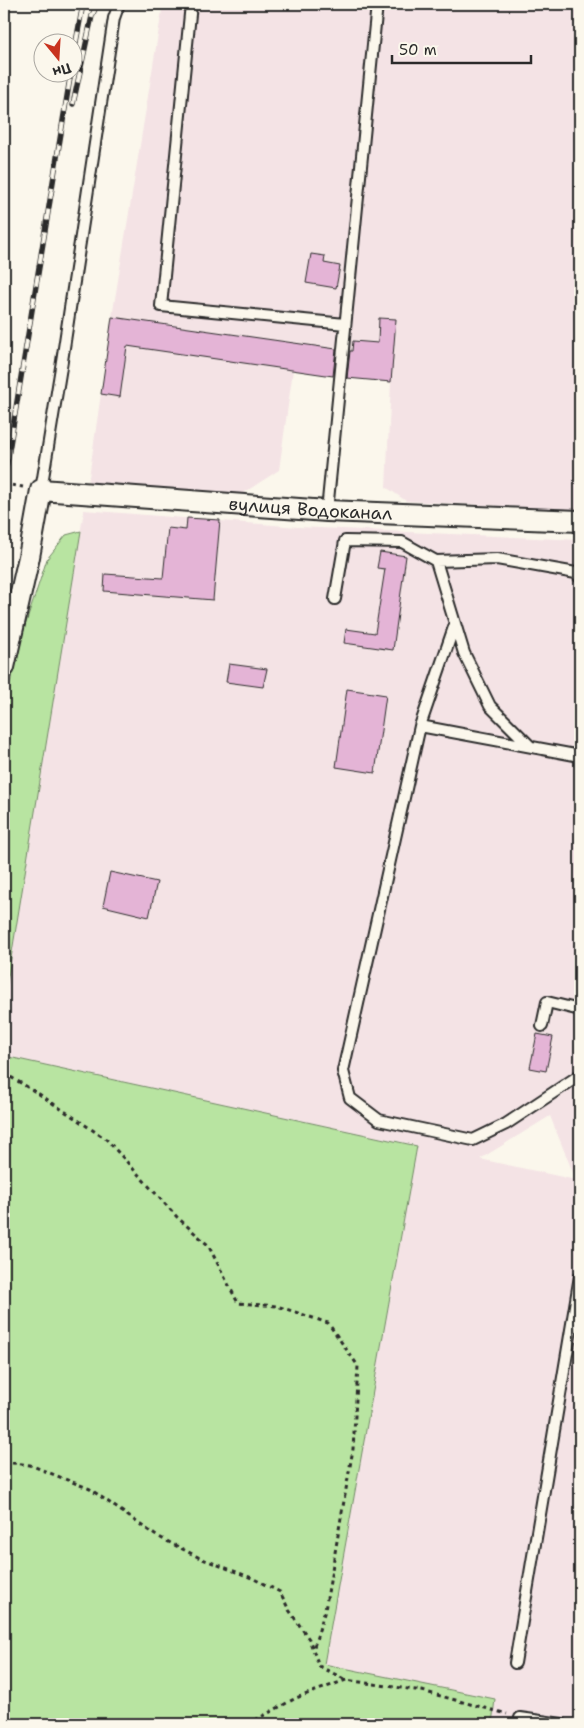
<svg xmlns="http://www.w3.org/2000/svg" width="584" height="1728" font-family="'Shantell Sans',sans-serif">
	<rect width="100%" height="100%" fill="#fbf7ec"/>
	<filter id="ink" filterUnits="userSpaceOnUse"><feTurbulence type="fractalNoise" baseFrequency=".02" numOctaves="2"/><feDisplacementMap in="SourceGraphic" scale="10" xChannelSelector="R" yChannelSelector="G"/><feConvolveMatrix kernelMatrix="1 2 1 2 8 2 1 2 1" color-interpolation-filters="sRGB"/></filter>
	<g filter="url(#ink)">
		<path fill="#f4e3e5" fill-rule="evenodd" d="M 163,4 L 580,4 L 580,510 L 406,501 L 386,487 L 391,382 L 350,379 L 293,370 L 279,470 L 242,494 L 88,484 L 112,317 Z
			M 84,510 L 298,527 L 580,540 L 580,1724 L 492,1724 L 495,1699 L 324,1665 L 417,1146 L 4,1056 L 4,1001 ZM 550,1116 L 576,1180 L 480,1159 Z"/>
		<path fill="#b8e4a1" stroke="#728866" d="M 81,531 L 4,1001 L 4,706 L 25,626 L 47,559 L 66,535 Z
			M 4,1056 L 417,1146 L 324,1664 L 495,1699 L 492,1724 L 4,1724 Z"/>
		<path fill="#e4b4d6" stroke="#2b2b2b" d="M 311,254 L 325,256 L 324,263 L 340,266 L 336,288 L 306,283 Z
			M 112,317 L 336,349 L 333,376 L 127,346 L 120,397 L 101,394 Z
			M 379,318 L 396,319 L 391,382 L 347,378 L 350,351 L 352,351 L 353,341 L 378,343 Z
			M 187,518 L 220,520 L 213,600 L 104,591 L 105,574 L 163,578 L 168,528 L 186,530 Z
			M 380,552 L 406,556 L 393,650 L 344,643 L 346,629 L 375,633 L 385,569 L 377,568 Z
			M 229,664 L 267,669 L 263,687 L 226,682 Z
			M 347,689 L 386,695 L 375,773 L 336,767 Z
			M 110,872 L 157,882 L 149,917 L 103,906 Z
			M 537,1034 L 553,1037 L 546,1071 L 530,1068 Z"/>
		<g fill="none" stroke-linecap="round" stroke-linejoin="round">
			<g stroke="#2b2b2b" stroke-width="14">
				<path id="service" d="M 191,4 L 161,306 L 345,324
					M 41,490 L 62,361 L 114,18 L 119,4
					M 327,511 L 377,4
					M 436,561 L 497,559 L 576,573 L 580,578
					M 335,599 L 345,541 L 402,542 L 436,561 L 464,653 L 490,706 L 530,746
					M 420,726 L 455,624
					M 580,756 L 420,726 L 343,1071 L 350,1098 L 379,1120 L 473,1140 L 506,1124 L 580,1075
					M 542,1026 L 547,1002 L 580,1010
					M 515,1663 L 580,1276
					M 519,1724 L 520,1718 L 562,1724"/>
			</g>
			<g stroke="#2b2b2b" stroke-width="24">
				<g id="minor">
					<path id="s1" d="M 4,667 L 29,557 L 41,490 L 327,511 L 580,521"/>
				</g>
			</g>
			<path stroke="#2b2b2b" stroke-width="3" stroke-dasharray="4 4" stroke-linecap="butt" d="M 4,484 L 23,487
				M 4,1073 L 39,1094 L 106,1139 L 177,1217 L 208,1245 L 238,1303 L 277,1306 L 328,1323 L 358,1366 L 353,1449 L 325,1610 L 313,1650
				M 4,1462 L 30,1465 L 90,1489 L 155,1535 L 200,1558 L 252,1578 L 280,1592 L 289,1610 L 309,1639 L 319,1666 L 346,1680
				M 248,1724 L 296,1698 L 346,1680 L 422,1691 L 507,1714"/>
			<use href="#service" stroke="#fbf7ec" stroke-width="10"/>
			<use href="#minor" stroke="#fbf7ec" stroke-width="20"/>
			<g stroke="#2b2b2b" stroke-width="5.5">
				<path id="rail" d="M 72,64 L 83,4
					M 73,104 L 92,16 L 97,4
					M 4,481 L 71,72"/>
			</g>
			<use href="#rail" stroke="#fbf7ec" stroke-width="4" stroke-dasharray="11" stroke-linecap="butt"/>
		</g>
	</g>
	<g text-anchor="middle" stroke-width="4" stroke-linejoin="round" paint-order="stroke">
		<g font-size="18" fill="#2b2b2b" stroke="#fbf7ec">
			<text dy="6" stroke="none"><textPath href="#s1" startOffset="451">вулиця Водоканал</textPath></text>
		</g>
	</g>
	<rect width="584" height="1728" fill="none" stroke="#fbf7ec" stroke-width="20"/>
	<rect x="10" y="10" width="564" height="1708" fill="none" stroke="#2b2b2b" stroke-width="2" filter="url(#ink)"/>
	<g transform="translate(58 58) rotate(162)"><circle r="24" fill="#fbf7ec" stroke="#a8a59f"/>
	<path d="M0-4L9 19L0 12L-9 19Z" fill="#c8321e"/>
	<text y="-8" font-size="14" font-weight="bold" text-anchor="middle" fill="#2b2b2b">Пн</text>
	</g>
	<path d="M392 55v8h139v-8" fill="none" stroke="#2b2b2b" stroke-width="2.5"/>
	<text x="399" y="55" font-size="15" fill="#2b2b2b" stroke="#fbf7ec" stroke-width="4" paint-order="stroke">50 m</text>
</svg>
